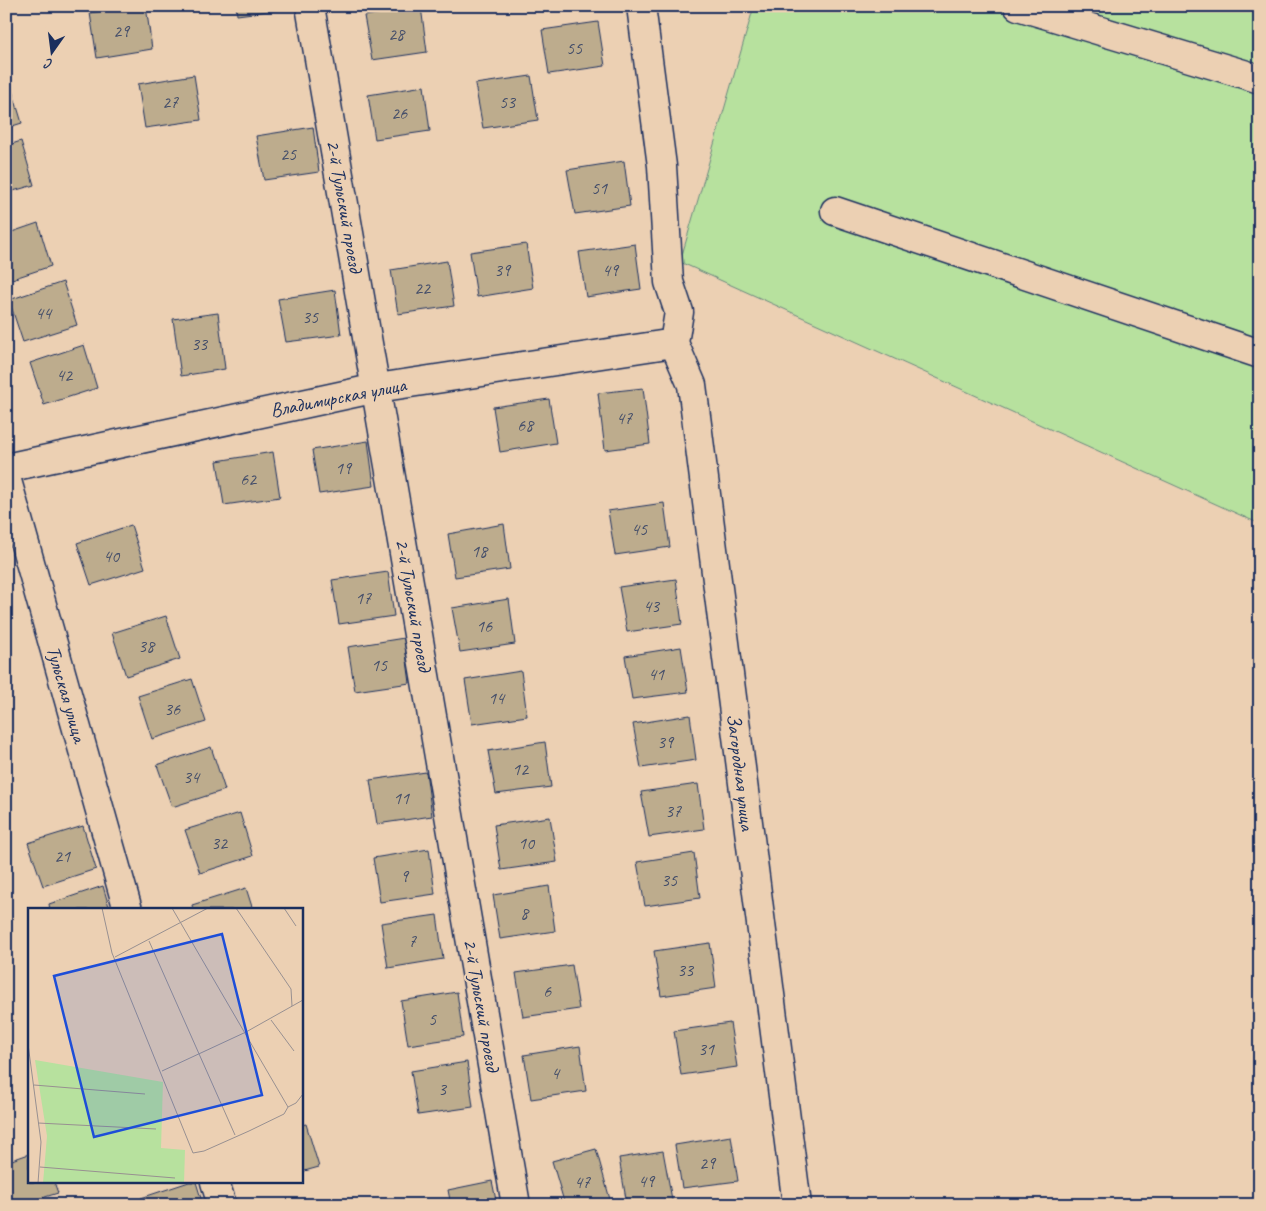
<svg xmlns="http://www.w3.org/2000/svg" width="1266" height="1211" font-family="Caveat,sans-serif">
	<rect width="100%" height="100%" fill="#ecd0b3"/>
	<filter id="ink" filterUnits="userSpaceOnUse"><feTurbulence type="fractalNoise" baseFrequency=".02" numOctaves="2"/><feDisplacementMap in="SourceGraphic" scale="10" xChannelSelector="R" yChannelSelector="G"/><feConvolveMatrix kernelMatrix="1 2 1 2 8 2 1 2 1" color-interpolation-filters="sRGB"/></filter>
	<g filter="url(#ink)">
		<path fill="#b7e19e" stroke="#69887e" d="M 754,6 L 1260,6 L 1260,524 L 680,262 Z"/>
		<path fill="#bdac8d" stroke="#1b2f5e" d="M 136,6 L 146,6 L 152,49 L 97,58 L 90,13 Z
			M 236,6 L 292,6 L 292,8 L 237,15 Z
			M 421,7 L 427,52 L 372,60 L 364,16 Z
			M 598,22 L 605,66 L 549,74 L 542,30 Z
			M 194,75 L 201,120 L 145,128 L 138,84 Z
			M 531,76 L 538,120 L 483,128 L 475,84 Z
			M 9,80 L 22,123 L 6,128 L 6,81 Z
			M 424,86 L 430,131 L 375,139 L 368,95 Z
			M 313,127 L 319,172 L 264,180 L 256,136 Z
			M 21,141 L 34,185 L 6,193 L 6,146 Z
			M 624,161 L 630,206 L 575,214 L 567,170 Z
			M 38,223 L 51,266 L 6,281 L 6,234 Z
			M 526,244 L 533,288 L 477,297 L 470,252 Z
			M 635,244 L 641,289 L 586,297 L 579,252 Z
			M 447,261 L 454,306 L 398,314 L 391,270 Z
			M 63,282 L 77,325 L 23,342 L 9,300 Z
			M 335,290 L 341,335 L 286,342 L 278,299 Z
			M 218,313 L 225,369 L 181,376 L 173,319 Z
			M 84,345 L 97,388 L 44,405 L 30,363 Z
			M 643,388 L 650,444 L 605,450 L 598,393 Z
			M 549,399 L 556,443 L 500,452 L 493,407 Z
			M 368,441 L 374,486 L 319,494 L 312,450 Z
			M 273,452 L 280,497 L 224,505 L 217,461 Z
			M 664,503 L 670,547 L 615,555 L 608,511 Z
			M 504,524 L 510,569 L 455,577 L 448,534 Z
			M 131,525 L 145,568 L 91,585 L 77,543 Z
			M 388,572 L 394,616 L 339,624 L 332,580 Z
			M 676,579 L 682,624 L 627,632 L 619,587 Z
			M 509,599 L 515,644 L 460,652 L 452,608 Z
			M 166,616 L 180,659 L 126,676 L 112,633 Z
			M 404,638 L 410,683 L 355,691 L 348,647 Z
			M 681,647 L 688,692 L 632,699 L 625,656 Z
			M 521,671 L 527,716 L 472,724 L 465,680 Z
			M 192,679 L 206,722 L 152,739 L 138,696 Z
			M 690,715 L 696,760 L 641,768 L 633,724 Z
			M 545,742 L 551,787 L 496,794 L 488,751 Z
			M 211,747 L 225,790 L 172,807 L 157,765 Z
			M 426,772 L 432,816 L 377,824 L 370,780 Z
			M 698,784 L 704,829 L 649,837 L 641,792 Z
			M 240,813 L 253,856 L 200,873 L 185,830 Z
			M 550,817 L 557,862 L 501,870 L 494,825 Z
			M 83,826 L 96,869 L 43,886 L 28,843 Z
			M 429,849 L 435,894 L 380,902 L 373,858 Z
			M 694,853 L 700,898 L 645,906 L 637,862 Z
			M 103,886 L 110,910 L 50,910 L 49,904 Z
			M 549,886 L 555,931 L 500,939 L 493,895 Z
			M 246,888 L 253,910 L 193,910 L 192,905 Z
			M 437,915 L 443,959 L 388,968 L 381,923 Z
			M 710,943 L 716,988 L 661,996 L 654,951 Z
			M 572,965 L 579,1009 L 523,1017 L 516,973 Z
			M 457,992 L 463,1037 L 408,1045 L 401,1001 Z
			M 730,1023 L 737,1067 L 681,1075 L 674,1031 Z
			M 580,1046 L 586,1091 L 531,1099 L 524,1055 Z
			M 467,1062 L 473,1107 L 418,1115 L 411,1071 Z
			M 306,1124 L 319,1167 L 301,1172 L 301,1125 Z
			M 731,1136 L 738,1181 L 682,1188 L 675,1145 Z
			M 596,1149 L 611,1203 L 604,1205 L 565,1205 L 552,1161 Z
			M 663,1151 L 673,1205 L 627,1205 L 619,1158 Z
			M 29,1154 L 29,1182 L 54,1182 L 58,1193 L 19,1205 L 6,1205 L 6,1162 Z
			M 492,1181 L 497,1205 L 451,1205 L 448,1190 Z
			M 189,1182 L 196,1182 L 203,1205 L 144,1205 L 141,1198 Z"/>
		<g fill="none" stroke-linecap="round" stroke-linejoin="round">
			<g stroke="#1b2f5e" stroke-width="31">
				<path id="minor" d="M 310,6 L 516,1205
					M 641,6 L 662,166 L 669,282 L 679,312 L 674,343
					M 1018,6 L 1260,79
					M 835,211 L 1260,354
					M 674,343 L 692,385 L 797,1205
					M 6,468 L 377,388 L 674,343
					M 6,477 L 128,910
					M 215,1182 L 222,1205"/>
			</g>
			<use href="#minor" stroke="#ecd0b3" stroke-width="28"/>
		</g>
	</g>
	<g text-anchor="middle" stroke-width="4" stroke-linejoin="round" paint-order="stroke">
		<g font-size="18" fill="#444e6a">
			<text x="121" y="37">29</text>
			<text x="396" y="40">28</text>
			<text x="574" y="54">55</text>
			<text x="170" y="108">27</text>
			<text x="507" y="108">53</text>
			<text x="399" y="119">26</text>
			<text x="288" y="160">25</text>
			<text x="599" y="194">51</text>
			<text x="502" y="276">39</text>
			<text x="610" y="276">49</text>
			<text x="422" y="294">22</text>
			<text x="43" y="319">44</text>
			<text x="310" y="323">35</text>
			<text x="199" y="350">33</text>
			<text x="64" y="381">42</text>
			<text x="624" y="424">47</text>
			<text x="525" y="431">68</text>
			<text x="343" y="474">19</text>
			<text x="248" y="485">62</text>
			<text x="639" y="535">45</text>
			<text x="479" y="557">18</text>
			<text x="111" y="562">40</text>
			<text x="363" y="604">17</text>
			<text x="651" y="612">43</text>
			<text x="484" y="632">16</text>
			<text x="146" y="652">38</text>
			<text x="379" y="671">15</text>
			<text x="656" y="680">41</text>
			<text x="496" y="704">14</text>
			<text x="172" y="715">36</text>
			<text x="665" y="748">39</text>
			<text x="520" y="775">12</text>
			<text x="191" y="783">34</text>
			<text x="401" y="804">11</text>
			<text x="673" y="817">37</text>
			<text x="219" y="849">32</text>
			<text x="526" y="849">10</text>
			<text x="62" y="862">21</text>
			<text x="404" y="882">9</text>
			<text x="669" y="886">35</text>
			<text x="524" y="919">8</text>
			<text x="412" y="947">7</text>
			<text x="685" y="976">33</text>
			<text x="547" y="997">6</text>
			<text x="432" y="1025">5</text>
			<text x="706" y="1055">31</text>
			<text x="555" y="1079">4</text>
			<text x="442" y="1095">3</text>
			<text x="707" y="1169">29</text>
			<text x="646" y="1187">49</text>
			<text x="582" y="1188">47</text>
		</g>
		<g font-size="20" fill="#1b2f5e" stroke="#ecd0b3">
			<text transform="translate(345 206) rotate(80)" y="7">2-й Тульский проезд</text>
			<text transform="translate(338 397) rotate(-11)" y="7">Владимирская улица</text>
			<text transform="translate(414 605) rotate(80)" y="7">2-й Тульский проезд</text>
			<text transform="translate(67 694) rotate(74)" y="7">Тульская улица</text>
			<text transform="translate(741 772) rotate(83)" y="7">Загородная улица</text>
			<text transform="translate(482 1005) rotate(80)" y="7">2-й Тульский проезд</text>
		</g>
	</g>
	<g transform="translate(28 908)">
		<rect width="275" height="275" fill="#ecd0b3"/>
		<path d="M 7,152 L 135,174 L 133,240 L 157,242 L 156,275 L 15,275 L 19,228 Z" fill="#b7e19e"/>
		<path fill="none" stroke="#989091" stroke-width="1" d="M 74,0 L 84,45 L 165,245 L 176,243 L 221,223 L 256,206 L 260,199M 144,0 L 260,199M 208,0 L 263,81 L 264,98M 256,0 L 268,18M 121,33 L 207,227M 87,49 L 180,0M 243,112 L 266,143M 0,136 L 13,234 L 10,275M 134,163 L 218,124 L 275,92M 6,177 L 117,186M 260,199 L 268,195 L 275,186M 10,215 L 128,221M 12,259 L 147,270"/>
		<path fill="#1d4ed8" fill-opacity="0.15" stroke="#1d4ed8" stroke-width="2.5" d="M 194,26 L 234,187 L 66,229 L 26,68 Z"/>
		<rect width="275" height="275" fill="none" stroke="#1b2f5e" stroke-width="2.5"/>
	</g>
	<rect width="1266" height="1211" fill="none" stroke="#ecd0b3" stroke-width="25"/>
	<rect x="12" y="12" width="1241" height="1186" fill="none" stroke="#1b2f5e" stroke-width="2" filter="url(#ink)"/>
	<g transform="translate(52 52) rotate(194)" stroke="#ecd0b3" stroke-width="4" paint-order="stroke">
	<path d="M0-4L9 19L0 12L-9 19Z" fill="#1b2f5e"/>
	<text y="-8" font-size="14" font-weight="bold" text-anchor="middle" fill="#1b2f5e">С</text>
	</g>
</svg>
